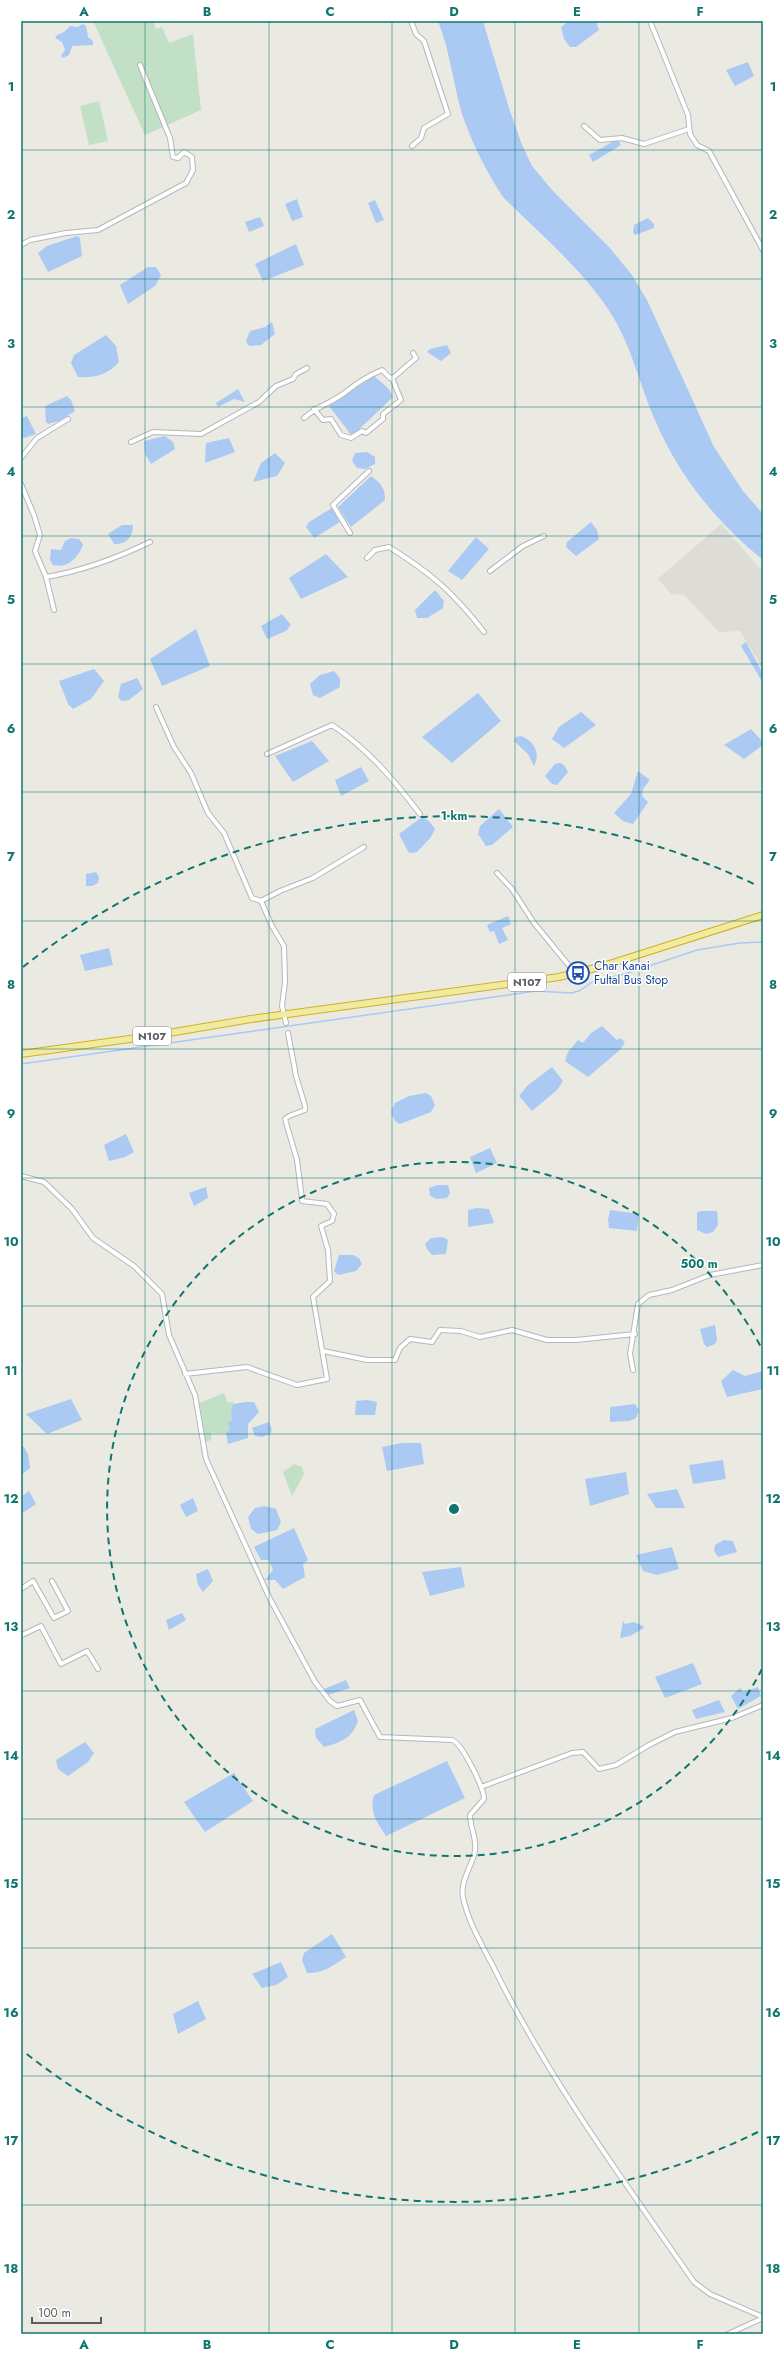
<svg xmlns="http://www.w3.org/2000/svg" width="784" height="2355" font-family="Jost,sans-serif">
	<rect width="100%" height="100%" fill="#ebeae2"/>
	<path fill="#dddcd7" d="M 721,524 L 763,572 L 763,669 L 740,631 L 719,632 L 684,595 L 671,594 L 658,579 Z"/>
	<path fill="#c2e0c6" d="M 93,21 L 153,21 L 156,29 L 162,27 L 169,43 L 193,34 L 201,110 L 145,135 Z
		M 99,101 L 108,141 L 89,145 L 80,106 Z
		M 224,1393 L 228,1403 L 233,1401 L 233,1404 L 231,1430 L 226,1433 L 211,1433 L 211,1440 L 203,1443 L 199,1403 Z
		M 294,1464 L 302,1467 L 304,1474 L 292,1496 L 283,1472 Z"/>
	<path fill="#aac9f3" d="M 438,21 L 483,21 L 509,108 L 522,145 L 532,166 L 553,191 L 609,247 L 632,275 L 647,300 L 714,447 L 743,491 L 763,514 L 763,560 C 717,523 678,475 655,420 C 639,383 631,343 608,309 C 579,266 539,233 503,197 C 486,171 472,143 462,114 C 453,83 450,51 438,21 Z
		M 569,21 L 596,21 L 599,30 L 576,47 L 570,47 L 564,39 L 561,27 Z
		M 83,24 L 86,26 L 88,37 L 93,41 L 93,45 L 72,46 L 69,55 L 63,58 L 61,56 L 65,50 L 62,42 L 55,38 L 57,35 L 64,32 L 70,26 L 77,27 Z
		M 748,62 L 754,76 L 735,86 L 726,70 Z
		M 614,141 L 619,141 L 621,145 L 593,162 L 589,155 Z
		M 297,199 L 303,217 L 292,221 L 285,204 Z
		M 375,200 L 384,220 L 376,223 L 368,203 Z
		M 260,217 L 264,226 L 249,232 L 245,222 Z
		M 648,218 L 654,224 L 654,228 L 635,235 L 633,233 L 634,225 Z
		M 77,236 L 80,238 L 82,256 L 48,272 L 38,253 L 47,246 Z
		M 296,244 L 304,265 L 263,281 L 255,264 Z
		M 148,267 L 156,267 L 161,275 L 155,286 L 128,304 L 120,285 Z
		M 272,322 L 275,334 L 261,345 L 249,346 L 246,341 L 250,331 L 265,327 Z
		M 106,335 L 116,346 L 119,362 C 108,375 94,378 78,377 L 71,363 L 74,355 Z
		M 447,345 L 451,353 L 441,361 L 427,352 L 430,349 Z
		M 374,376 L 388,388 L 393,397 L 352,436 L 329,406 Z
		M 238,389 L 245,402 L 234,399 L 218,407 L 216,403 Z
		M 67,396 L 71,400 L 75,411 L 59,421 L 48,424 L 46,422 L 45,406 Z
		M 27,416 L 36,434 L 21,439 L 21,418 Z
		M 165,436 L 173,442 L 175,449 L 151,464 L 145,454 L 144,441 Z
		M 229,438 L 235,452 L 205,463 L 206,443 Z
		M 367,452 L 375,457 L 375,464 L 365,469 L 357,468 L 352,461 L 355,453 Z
		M 275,453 L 285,463 L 277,476 L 253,482 L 261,463 Z
		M 371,476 C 381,483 385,488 385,500 L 351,527 L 338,507 Z
		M 332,508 L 340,522 L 314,538 L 306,527 L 309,522 Z
		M 591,522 L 597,530 L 599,539 L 576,556 L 566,547 L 567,542 Z
		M 122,525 L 133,525 C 133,536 127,545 114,544 L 108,534 Z
		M 476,537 L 489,549 L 462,580 L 448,571 Z
		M 71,538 L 79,539 L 83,544 C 79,557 68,569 53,565 L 50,560 L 51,549 L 61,550 L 65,541 Z
		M 326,554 L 348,577 L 301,599 L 289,578 Z
		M 435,590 L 444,601 L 443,608 L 427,618 L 417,618 L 415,610 Z
		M 282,614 L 291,625 L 286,631 L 267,639 L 261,626 Z
		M 196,629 L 210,666 L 162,686 L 150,659 Z
		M 746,642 L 763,674 L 763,683 L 741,646 Z
		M 94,669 L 104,681 L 91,699 L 73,709 L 68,704 L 59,681 Z
		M 334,671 L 340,678 L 340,687 L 320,698 L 313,695 L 310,684 L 320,675 Z
		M 137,678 L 143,689 L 129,700 L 122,701 L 118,697 L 121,684 Z
		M 478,693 L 501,721 L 452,763 L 422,737 Z
		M 581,712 L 596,725 L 564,748 L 552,739 L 559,727 Z
		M 751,729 L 763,742 L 763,745 L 744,759 L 724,745 Z
		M 521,736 C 534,741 541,753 534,766 L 528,754 L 514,741 L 516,737 Z
		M 312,741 L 329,761 L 293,782 L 275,756 Z
		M 560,763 L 564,765 L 568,772 L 557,785 L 552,784 L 545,776 L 555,764 Z
		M 361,767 L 369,781 L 341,796 L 335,780 Z
		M 638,771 L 650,780 L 643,789 L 642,796 L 648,802 L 633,824 L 623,821 L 614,813 L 631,794 Z
		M 499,809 L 513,827 L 492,845 L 486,846 L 478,834 L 480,826 Z
		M 422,817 L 429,821 L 435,829 L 431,837 L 417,852 L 409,853 L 399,834 Z
		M 96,872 L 99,877 L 98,883 L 92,886 L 86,886 L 86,874 Z
		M 508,916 L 511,924 L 502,928 L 508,940 L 499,944 L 494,931 L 490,932 L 487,925 Z
		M 109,948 L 113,965 L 85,971 L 80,955 Z
		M 602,1026 L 617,1040 L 620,1038 L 625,1042 L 621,1049 L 588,1077 L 565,1061 L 568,1052 L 578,1040 L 583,1043 L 591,1033 Z
		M 552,1067 L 563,1081 L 557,1090 L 532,1111 L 519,1096 L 527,1086 Z
		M 426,1093 L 431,1096 L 435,1105 L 431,1112 L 400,1124 L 395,1121 L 391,1112 L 395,1103 L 409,1096 Z
		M 126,1134 L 134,1152 L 125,1157 L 109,1161 L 104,1145 Z
		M 490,1148 L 497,1163 L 476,1173 L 470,1157 Z
		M 437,1185 L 448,1185 L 450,1193 L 447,1198 L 437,1199 L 430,1196 L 429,1188 Z
		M 206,1187 L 208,1198 L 194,1206 L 189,1193 Z
		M 477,1208 L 489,1209 L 494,1223 L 468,1227 L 468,1210 Z
		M 610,1210 L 639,1214 L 637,1231 L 609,1228 L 608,1220 Z
		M 700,1211 L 717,1211 L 718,1225 L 713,1232 L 706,1234 L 697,1230 L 697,1213 Z
		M 443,1237 L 448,1240 L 446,1254 L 432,1255 L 427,1249 L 425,1244 L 431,1238 Z
		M 339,1255 L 353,1255 L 359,1258 L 362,1264 L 356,1271 L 338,1275 L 334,1271 Z
		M 715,1325 L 717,1340 L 715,1344 L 707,1347 L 704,1344 L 700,1329 Z
		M 733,1370 L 745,1376 L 763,1371 L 763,1389 L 727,1397 L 721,1381 Z
		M 71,1399 L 82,1420 L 47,1434 L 26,1414 Z
		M 367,1400 L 377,1402 L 375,1415 L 355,1415 L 356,1401 Z
		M 246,1402 L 254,1402 L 259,1412 L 248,1424 L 248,1438 L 228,1444 L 226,1433 L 230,1430 L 228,1423 L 232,1420 L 231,1411 L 233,1404 Z
		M 635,1404 L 639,1410 L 636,1418 L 629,1421 L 610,1422 L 610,1407 Z
		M 269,1422 L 272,1430 L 270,1434 L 262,1437 L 255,1436 L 252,1428 Z
		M 402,1443 L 421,1443 L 424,1464 L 387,1471 L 382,1447 Z
		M 21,1447 L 24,1447 L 28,1454 L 30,1468 L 21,1475 Z
		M 723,1460 L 726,1479 L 693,1484 L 689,1465 Z
		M 626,1472 L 629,1494 L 590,1506 L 585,1479 Z
		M 677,1489 L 685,1508 L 656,1508 L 647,1494 Z
		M 29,1491 L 36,1504 L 21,1514 L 21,1497 Z
		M 193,1498 L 198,1511 L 186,1517 L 180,1505 Z
		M 264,1506 L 276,1509 L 281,1522 L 277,1530 L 258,1534 L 251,1529 L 248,1517 L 255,1508 Z
		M 294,1528 L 308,1560 L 303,1564 L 305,1577 L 283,1589 L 275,1580 L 265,1580 L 273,1570 L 269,1560 L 261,1560 L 254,1547 Z
		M 724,1540 L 733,1541 L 737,1552 L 718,1557 L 714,1551 L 715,1545 Z
		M 672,1547 L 679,1569 L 657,1575 L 643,1571 L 636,1555 Z
		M 461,1567 L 465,1587 L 430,1596 L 422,1572 Z
		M 208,1569 L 213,1581 L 203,1592 L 198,1585 L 196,1574 Z
		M 182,1613 L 186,1620 L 169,1630 L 166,1620 Z
		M 623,1621 L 625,1624 L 634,1622 L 643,1626 L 644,1628 L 630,1636 L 620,1638 Z
		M 693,1663 L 702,1684 L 665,1698 L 655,1677 Z
		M 346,1680 L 350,1688 L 328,1695 L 324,1689 Z
		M 758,1687 L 761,1696 L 738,1709 L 731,1696 L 740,1688 L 743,1692 Z
		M 719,1700 L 725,1712 L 696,1719 L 692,1710 Z
		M 354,1710 L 358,1721 C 352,1738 342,1742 324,1747 L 316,1738 L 315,1729 Z
		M 85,1742 L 94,1753 L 88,1762 L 68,1776 L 58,1769 L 56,1760 Z
		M 447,1761 L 465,1798 L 386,1836 C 377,1822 369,1812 374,1795 Z
		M 234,1773 L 253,1801 L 205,1832 L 184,1802 Z
		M 332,1934 L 346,1957 C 334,1965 322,1974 307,1973 L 302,1960 L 304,1953 Z
		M 281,1962 L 288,1977 L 276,1985 L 262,1988 L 252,1974 Z
		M 198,2001 L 206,2019 L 178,2034 L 173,2014 Z"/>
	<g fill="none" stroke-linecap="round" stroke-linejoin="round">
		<path stroke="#aac9f3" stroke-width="1.5" d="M 21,1064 L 536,991 L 571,993 L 579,991 L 594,981 L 625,974 L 697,950 L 740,943 L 763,942"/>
		<g stroke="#b5b7bb" stroke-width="6">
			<path id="minor" d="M 411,21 L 416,34 L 424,41 L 448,114 L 424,128 L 421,138 L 412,146
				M 650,21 L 688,115 L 690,134 L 697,145 L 709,151 L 763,250
				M 584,126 L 600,140 L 622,138 L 644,144 L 689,129
				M 21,245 L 30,240 L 66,233 L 98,230 L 186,183 L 193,170 L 192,157 L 184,152 L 178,158 L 173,157 L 170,138 L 140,65
				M 314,409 L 323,420 L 331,419 L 341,435 L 351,438 L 362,431 L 366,433 L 383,419 L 383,414 L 401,400 L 392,378
				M 304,418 C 317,406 334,402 347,391 C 358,382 368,376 382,370 L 390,378 L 394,377 L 416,358 L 413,353
				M 131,442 L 153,432 L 201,434 L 259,402 L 276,386 L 293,379 L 296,374 L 307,368
				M 21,458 L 37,438 L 68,419
				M 21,484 L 34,515 L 40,535 L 35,551 L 46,577 L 54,610
				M 350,533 L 333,505 L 369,471
				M 367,558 L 375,550 L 389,547 C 431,573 454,593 484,632
				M 490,571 L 523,546 L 544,536
				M 46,577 C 82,571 117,558 150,542
				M 156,707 L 174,747 L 191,773 L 208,813 L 224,833 L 252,898 L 261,901
				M 267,754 L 332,725 C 368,749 394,780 420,814
				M 497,873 L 512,889 L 534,923 L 575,973
				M 286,1023 L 282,1006 L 285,982 L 284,946 L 272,926 L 261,901 L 280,891 L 313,878 L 364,847
				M 21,1176 L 44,1182 L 72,1209 L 93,1238 L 134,1266 L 162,1294 L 169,1335 L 195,1395 L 206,1459 L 270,1599 L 315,1682 L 330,1701 L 337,1706 L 360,1700 L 380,1737 L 452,1740 C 462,1743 484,1788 484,1799 L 470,1815 C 470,1827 477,1839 475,1851 C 472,1867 460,1880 463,1897 C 468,1923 484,1948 496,1972 C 550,2081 624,2181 694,2282 L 710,2294 L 763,2317
				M 323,1351 L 367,1360 L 395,1360 L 400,1348 L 410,1339 L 432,1342 L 440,1330 L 461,1331 L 480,1337 L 512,1330 L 547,1340 L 576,1340 L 635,1334
				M 633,1370 L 630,1354 L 638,1304 L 649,1295 L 672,1290 L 710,1275 L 763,1265
				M 185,1374 L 247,1367 L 297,1385 L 327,1379 L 313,1297 L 330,1281 L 328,1250 L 321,1226 L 332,1221 L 334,1214 L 327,1204 L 302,1201 L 302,1199 L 297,1160 L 285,1119 L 289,1116 L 305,1110 L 305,1106 L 296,1076 L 288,1033
				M 21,1589 L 33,1581 L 54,1618 L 68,1611 L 52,1581
				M 21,1634 L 22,1635 L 41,1626 L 61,1664 L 87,1651 L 98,1669
				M 481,1787 L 572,1753 L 583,1752 L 599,1769 L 616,1765 L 649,1745 L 675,1732 L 732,1718 L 763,1705
				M 728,2334 L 763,2318"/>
		</g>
		<g stroke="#d0b11e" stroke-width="8">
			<path id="trunk" d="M 21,1054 L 151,1036 L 251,1019 L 559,977 L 603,966 L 763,915"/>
		</g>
		<use href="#minor" stroke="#fff" stroke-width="4"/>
		<use href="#trunk" stroke="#f1eba2" stroke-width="6"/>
	</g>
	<path fill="none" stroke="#0f766e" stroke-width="1" stroke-opacity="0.55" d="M 145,21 L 145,2334M 269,21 L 269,2334M 392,21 L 392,2334M 515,21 L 515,2334M 639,21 L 639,2334M 21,150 L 763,150M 21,279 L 763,279M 21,407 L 763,407M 21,536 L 763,536M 21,664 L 763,664M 21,792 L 763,792M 21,921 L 763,921M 21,1049 L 763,1049M 21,1178 L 763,1178M 21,1306 L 763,1306M 21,1434 L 763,1434M 21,1563 L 763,1563M 21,1691 L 763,1691M 21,1819 L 763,1819M 21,1948 L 763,1948M 21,2076 L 763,2076M 21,2205 L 763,2205"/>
	<g fill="none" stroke="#0f766e" stroke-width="2" stroke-dasharray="7 5">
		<path d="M762 1669A347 347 0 1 1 762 1349"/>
		<path d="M758 2132A693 693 0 0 1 23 2051M23 967A693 693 0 0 1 758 886"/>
	</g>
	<defs>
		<g id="bus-ring" transform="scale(1.15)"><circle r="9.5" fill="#fff" stroke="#1a4fb4" stroke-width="1.5"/><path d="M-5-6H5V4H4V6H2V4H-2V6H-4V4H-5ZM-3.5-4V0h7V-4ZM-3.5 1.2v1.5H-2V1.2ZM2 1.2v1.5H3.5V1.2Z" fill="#1a4fb4"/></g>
	</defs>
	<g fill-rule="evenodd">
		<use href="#bus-ring" x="578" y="973"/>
	</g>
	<g text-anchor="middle" stroke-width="3" stroke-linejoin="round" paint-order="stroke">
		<g fill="#fff" stroke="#8c8e90" stroke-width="1">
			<rect x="508" y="973" width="38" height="18" rx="3"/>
			<rect x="133" y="1027" width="38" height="18" rx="3"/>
		</g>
		<g font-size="11" font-weight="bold" fill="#5b5d61">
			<text x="527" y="986">N107</text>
			<text x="152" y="1040">N107</text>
		</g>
		<g font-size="12" fill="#164399" stroke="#fff" text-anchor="start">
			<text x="594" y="970">Char Kanai<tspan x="594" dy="14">Fultal Bus Stop</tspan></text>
		</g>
	</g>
	<circle cx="454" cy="1509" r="6" fill="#0f766e" stroke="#fff" stroke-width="2"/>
	<g font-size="12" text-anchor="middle" font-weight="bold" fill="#0f766e" stroke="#fff" stroke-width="3" stroke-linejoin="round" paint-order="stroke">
		<text x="454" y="820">1 km</text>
		<text x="699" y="1268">500 m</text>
	</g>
	<rect width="784" height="2355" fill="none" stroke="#ffffff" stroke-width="44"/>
	<path d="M32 2317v6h69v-6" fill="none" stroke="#5b5d61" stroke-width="2"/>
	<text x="38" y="2317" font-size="12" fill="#5b5d61" stroke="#ffffff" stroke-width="3" paint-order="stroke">100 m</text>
	<rect x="22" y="22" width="740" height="2311" fill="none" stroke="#0f766e" stroke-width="1.5"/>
	<g font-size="13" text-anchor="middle" font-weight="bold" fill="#0f766e">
		<text x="84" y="16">A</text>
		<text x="207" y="16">B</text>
		<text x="330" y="16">C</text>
		<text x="454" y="16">D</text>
		<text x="577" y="16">E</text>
		<text x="700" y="16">F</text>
		<text x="11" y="91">1</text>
		<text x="773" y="91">1</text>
		<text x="11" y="219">2</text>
		<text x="773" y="219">2</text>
		<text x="11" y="348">3</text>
		<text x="773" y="348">3</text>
		<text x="11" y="476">4</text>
		<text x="773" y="476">4</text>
		<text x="11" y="604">5</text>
		<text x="773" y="604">5</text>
		<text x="11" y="733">6</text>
		<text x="773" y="733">6</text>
		<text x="11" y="861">7</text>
		<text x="773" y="861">7</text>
		<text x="11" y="989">8</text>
		<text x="773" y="989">8</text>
		<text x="11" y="1118">9</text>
		<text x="773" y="1118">9</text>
		<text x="11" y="1246">10</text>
		<text x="773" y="1246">10</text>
		<text x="11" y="1375">11</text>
		<text x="773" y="1375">11</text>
		<text x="11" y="1503">12</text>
		<text x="773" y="1503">12</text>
		<text x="11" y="1631">13</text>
		<text x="773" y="1631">13</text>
		<text x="11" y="1760">14</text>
		<text x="773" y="1760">14</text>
		<text x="11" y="1888">15</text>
		<text x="773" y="1888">15</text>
		<text x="11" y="2017">16</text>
		<text x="773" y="2017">16</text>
		<text x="11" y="2145">17</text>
		<text x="773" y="2145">17</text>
		<text x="11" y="2273">18</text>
		<text x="773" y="2273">18</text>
		<text x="84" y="2349">A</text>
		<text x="207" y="2349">B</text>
		<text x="330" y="2349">C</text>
		<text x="454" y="2349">D</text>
		<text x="577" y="2349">E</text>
		<text x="700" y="2349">F</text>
	</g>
</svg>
